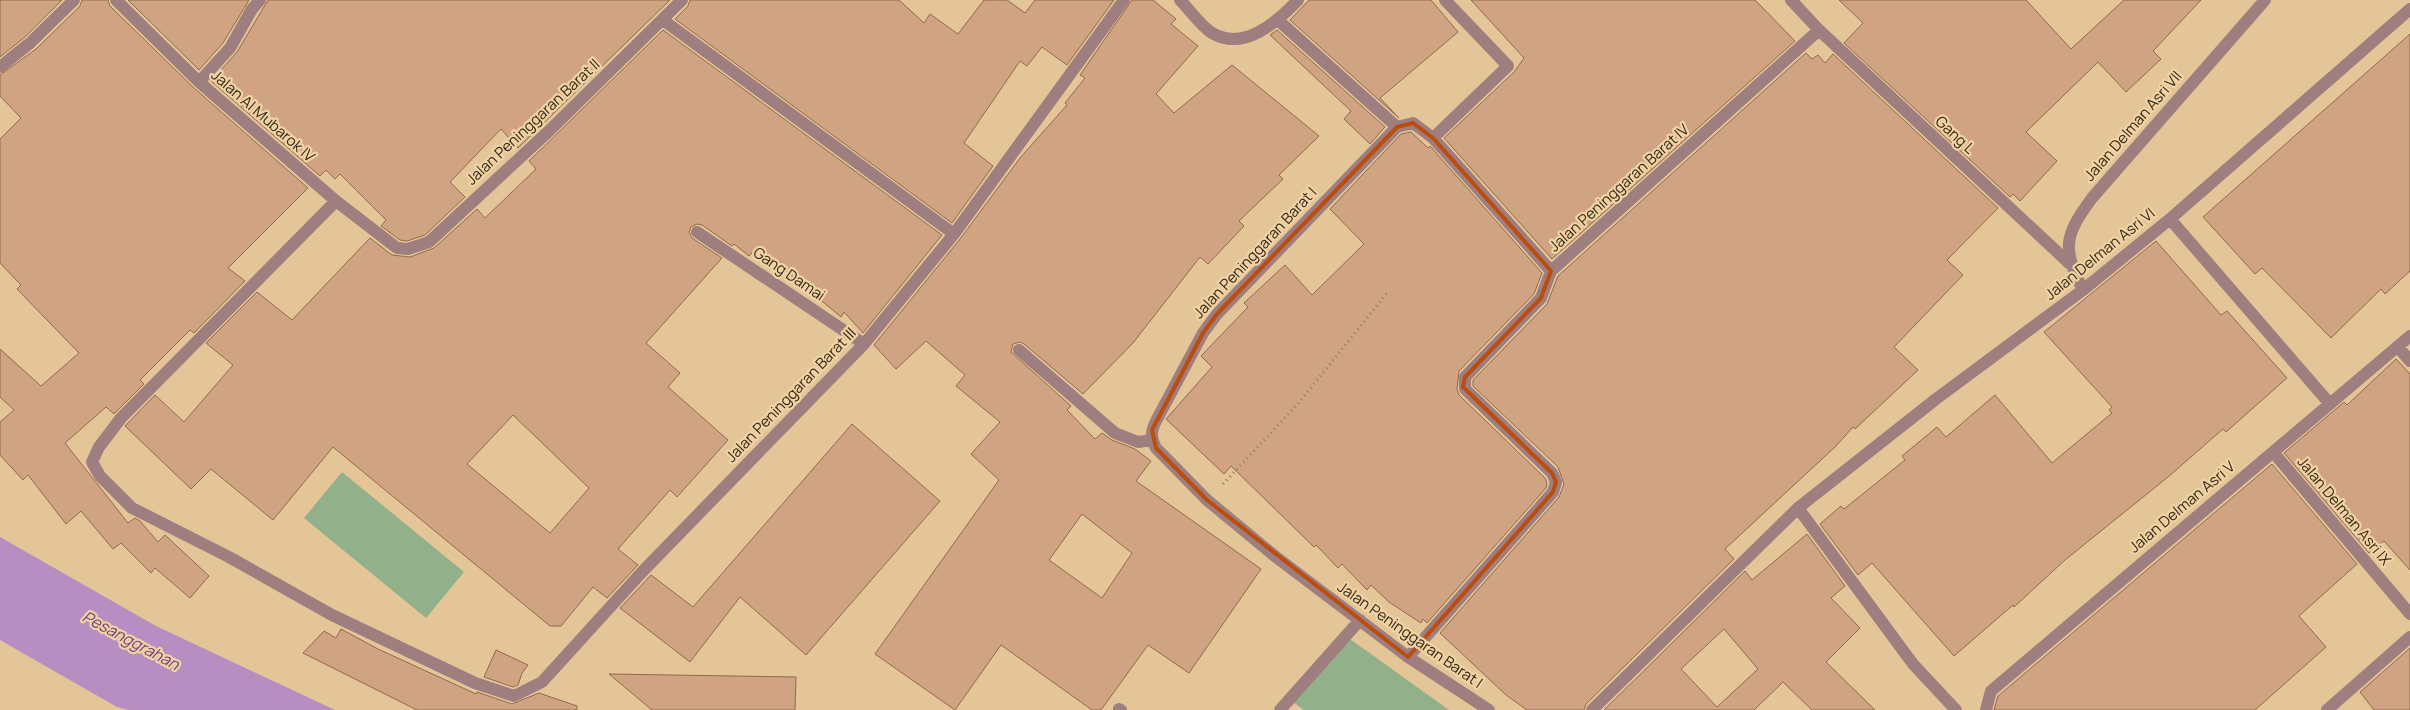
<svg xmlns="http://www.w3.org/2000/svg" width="2410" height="710" font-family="Manrope,sans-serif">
	<rect width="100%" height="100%" fill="#e3c597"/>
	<path fill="#92b089" d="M 342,472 L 464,572 L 426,618 L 304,518 Z
		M 1343,634 L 1449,710 L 1304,710 L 1293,702 Z"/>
	<path fill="#b68ec2" d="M 0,537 L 156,626 L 335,710 L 129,710 L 117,707 L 0,640 Z"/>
	<path fill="#d0a483" stroke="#92694a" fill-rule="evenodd" d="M 0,0 L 62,0 L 25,37 L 0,57 Z
		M 82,0 L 108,0 L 110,6 L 194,88 L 308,188 L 228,268 L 245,281 L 194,333 L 190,330 L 140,380 L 144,384 L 114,414 L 106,407 L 65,443 L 128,523 L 135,518 L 140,521 L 158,542 L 165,535 L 209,576 L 190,598 L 155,568 L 151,573 L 121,543 L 113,549 L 81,511 L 66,524 L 28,475 L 23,480 L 0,455 L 0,422 L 14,410 L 0,397 L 0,349 L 41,386 L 79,353 L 17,289 L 21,285 L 0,263 L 0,139 L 21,118 L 0,96 L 0,75 L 36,49 L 80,6 Z
		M 128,0 L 249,0 L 223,43 L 199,70 Z
		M 268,0 L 670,0 L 518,148 L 501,129 L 450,182 L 465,197 L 425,235 L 407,241 L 400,240 L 381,226 L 386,220 L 340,174 L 335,179 L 326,170 L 320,176 L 211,81 L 237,52 Z
		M 690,0 L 899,0 L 924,23 L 930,14 L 958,34 L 984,0 L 1007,0 L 1025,13 L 1035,0 L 1114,0 L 1067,65 L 1042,47 L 1027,66 L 1020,61 L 964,143 L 993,166 L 952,223 L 675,19 L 688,6 Z
		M 1132,0 L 1153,0 L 1176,19 L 1171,24 L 1198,46 L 1156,94 L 1174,113 L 1232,65 L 1319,136 L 1279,175 L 1283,179 L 1239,221 L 1244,226 L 1208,264 L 1200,257 L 1133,343 L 1083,394 L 1024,344 L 1020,342 L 1013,344 L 1011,352 L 1071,406 L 1067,410 L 1095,439 L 1102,433 L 1112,440 L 1135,449 L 1151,461 L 1136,481 L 1261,569 L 1189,673 L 1148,645 L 1101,710 L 1092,710 L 1001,645 L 955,710 L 875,654 L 999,480 L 971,454 L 1000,422 L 956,386 L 965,375 L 926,341 L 896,369 L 874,345 L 960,239 L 1020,158 L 1067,105 L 1065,103 L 1085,78 L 1080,75 ZM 1082,514 L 1132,553 L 1102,598 L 1049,560 Z
		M 1309,0 L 1431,0 L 1458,32 L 1380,98 L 1399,118 L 1290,20 Z
		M 1471,0 L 1755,0 L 1795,41 L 1552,259 L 1444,138 L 1514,72 L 1524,58 Z
		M 1839,0 L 2026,0 L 2071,49 L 2124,0 L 2201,0 L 2153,51 L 2161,59 L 2126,92 L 2098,62 L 2026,132 L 2057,161 L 2020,201 L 2013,194 L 2010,197 L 1844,43 L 1863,23 Z
		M 663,30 L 942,235 L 863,333 L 844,312 L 841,317 L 757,247 L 749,256 L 734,244 L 732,246 L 702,225 L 697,224 L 691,227 L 689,232 L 692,238 L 722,258 L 646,343 L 680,373 L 668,387 L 728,440 L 677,497 L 670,490 L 618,549 L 638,565 L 607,598 L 593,587 L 561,626 L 550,626 L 333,447 L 273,520 L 211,469 L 191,489 L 125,426 L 155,395 L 184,422 L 233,365 L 206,343 L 257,292 L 292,320 L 370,238 L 392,255 L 410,257 L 434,248 L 477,209 L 485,218 L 536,169 L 529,161 ZM 513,415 L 589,488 L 550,533 L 467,464 Z
		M 1277,30 L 1385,127 L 1370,144 L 1344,119 L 1351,111 L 1270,35 Z
		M 2410,34 L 2410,271 L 2385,294 L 2381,289 L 2331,338 L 2262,268 L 2255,274 L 2203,217 Z
		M 1806,53 L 1812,59 L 1818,55 L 1825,63 L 1833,54 L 1998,208 L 1947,260 L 1963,275 L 1894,347 L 1918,370 L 1855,429 L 1853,427 L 1835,447 L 1725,549 L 1734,559 L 1586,704 L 1584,710 L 1527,710 L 1506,695 L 1440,633 L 1559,497 L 1564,484 L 1558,467 L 1473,386 L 1473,380 L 1547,304 L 1558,276 Z
		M 1411,132 L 1428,148 L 1430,146 L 1542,273 L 1534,294 L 1459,371 L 1457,389 L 1459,395 L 1545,478 L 1547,483 L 1546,488 L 1427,623 L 1423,619 L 1421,623 L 1389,602 L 1371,585 L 1367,590 L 1342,564 L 1338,568 L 1316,545 L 1314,547 L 1231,466 L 1224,474 L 1166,419 L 1212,367 L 1201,356 L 1248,307 L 1244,303 L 1285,265 L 1312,295 L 1364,244 L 1330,209 L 1401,134 Z
		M 2156,241 L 2221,315 L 2227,311 L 2287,378 L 2226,432 L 2223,429 L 2168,477 L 2065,560 L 2014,607 L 2013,605 L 1954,656 L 1872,563 L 1858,575 L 1820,524 L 1841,506 L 1844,509 L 1905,460 L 1902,456 L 1937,427 L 1946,437 L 1995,395 L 2052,463 L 2112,413 L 2109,410 L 2112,407 L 2044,332 Z
		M 2396,359 L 2410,374 L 2410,570 L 2384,541 L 2369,553 L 2284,453 L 2344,402 L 2347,405 Z
		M 852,424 L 940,501 L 806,655 L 740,597 L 690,662 L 620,608 L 651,575 L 693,607 Z
		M 2272,464 L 2357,564 L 2299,616 L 2326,647 L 2255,710 L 1994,710 L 1998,696 Z
		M 1807,534 L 1845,586 L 1831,598 L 1860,628 L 1826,662 L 1875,710 L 1812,710 L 1783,682 L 1754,710 L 1604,710 L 1745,571 L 1752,580 ZM 1724,629 L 1758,669 L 1717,707 L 1681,669 Z
		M 341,629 L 378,649 L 476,694 L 477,692 L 512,704 L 539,693 L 577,706 L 577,710 L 417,710 L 303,653 L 324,631 L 336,638 Z
		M 2410,648 L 2410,710 L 2374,710 L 2360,692 Z
		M 496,650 L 528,665 L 522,673 L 518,685 L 513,687 L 484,677 Z
		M 609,674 L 796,677 L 795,710 L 652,710 Z"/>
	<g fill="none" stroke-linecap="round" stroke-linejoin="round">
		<path stroke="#927d5c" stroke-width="3" stroke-dasharray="1 4" stroke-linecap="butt" d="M 1223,484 L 1297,405 L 1388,292"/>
		<path stroke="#9e7e7e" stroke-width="12" d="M 116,0 L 199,82 L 336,201 L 397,248 L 408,249 L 429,242 L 550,130 L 682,0
			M 1180,0 C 1190,10 1200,25 1212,33 C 1244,52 1277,22 1298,0
			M 1791,0 L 1819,30 L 2069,263
			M 663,20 L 954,234
			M 1279,21 L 1397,127 L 1217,314 L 1203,333 L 1157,419 C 1151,430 1150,437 1156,448 L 1207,500 L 1276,557 L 1408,657 L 1489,710
			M 0,67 L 30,43 L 74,0
			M 199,82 L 230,48 L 252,9 L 260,0
			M 1397,127 L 1413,123 L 1433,138 L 1551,271 L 1819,30
			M 1433,138 L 1508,66 L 1445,0
			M 336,201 L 121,418 L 99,447 L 92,462 L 100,476 L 132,508 L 229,557 L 332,615 L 475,683 L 514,696 L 542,682 L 642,572 L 864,344 L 954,234 L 1124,0
			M 2170,219 L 2330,404
			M 697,232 L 864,344
			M 2083,290 C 2062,248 2064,236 2092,198 L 2265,0
			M 2398,347 L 2410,361
			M 1019,350 L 1115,433 L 1138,442 L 1152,440
			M 2273,452 L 2410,614
			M 1798,508 L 1913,664 L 1956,710
			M 1408,657 L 1553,492 L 1556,482 L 1552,473 L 1465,389 L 1465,377 L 1541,298 L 1551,271
			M 1119,709 L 1121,710
			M 1280,710 L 1360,620
			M 1592,710 L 1798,508 L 1936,399 L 2083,290 L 2170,219 L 2410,9
			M 1986,710 L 1991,691 L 2410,336
			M 2327,710 L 2410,637"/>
	</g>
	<path fill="none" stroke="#bb4d0e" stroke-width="4" stroke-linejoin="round" d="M 1413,123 L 1433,138 L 1551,271 L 1541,298 L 1465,377 L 1463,387 L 1552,473 L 1556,482 L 1553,492 L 1408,657 L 1207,500 L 1156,448 L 1152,430 L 1203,333 L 1217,314 L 1397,127 Z"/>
	<g text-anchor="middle" stroke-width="4.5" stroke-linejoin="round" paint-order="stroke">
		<g font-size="15" fill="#332815" stroke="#f0d2a4">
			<text transform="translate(263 116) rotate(41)" y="5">Jalan Al Mubarok IV</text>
			<text transform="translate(533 122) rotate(-43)" y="5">Jalan Peninggaran Barat II</text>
			<text transform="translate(2133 126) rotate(-49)" y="5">Jalan Delman Asri VII</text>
			<text transform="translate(1955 135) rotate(43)" y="5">Gang L</text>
			<text transform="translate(1619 188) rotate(-42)" y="5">Jalan Peninggaran Barat IV</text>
			<text transform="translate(1255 253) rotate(-47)" y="5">Jalan Peninggaran Barat I</text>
			<text transform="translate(2100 254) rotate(-39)" y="5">Jalan Delman Asri VI</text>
			<text transform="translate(789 274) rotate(34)" y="5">Gang Damai</text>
			<text transform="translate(791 395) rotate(-46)" y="5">Jalan Peninggaran Barat III</text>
			<text transform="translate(2182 507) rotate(-40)" y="5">Jalan Delman Asri V</text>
			<text transform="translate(2344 511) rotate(50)" y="5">Jalan Delman Asri IX</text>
			<text transform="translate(1410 635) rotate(35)" y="5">Jalan Peninggaran Barat I</text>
		</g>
		<g font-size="16" font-style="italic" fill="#713f80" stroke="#f0d2a4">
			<text transform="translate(131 640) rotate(28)" y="6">Pesanggrahan</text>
		</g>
	</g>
</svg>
